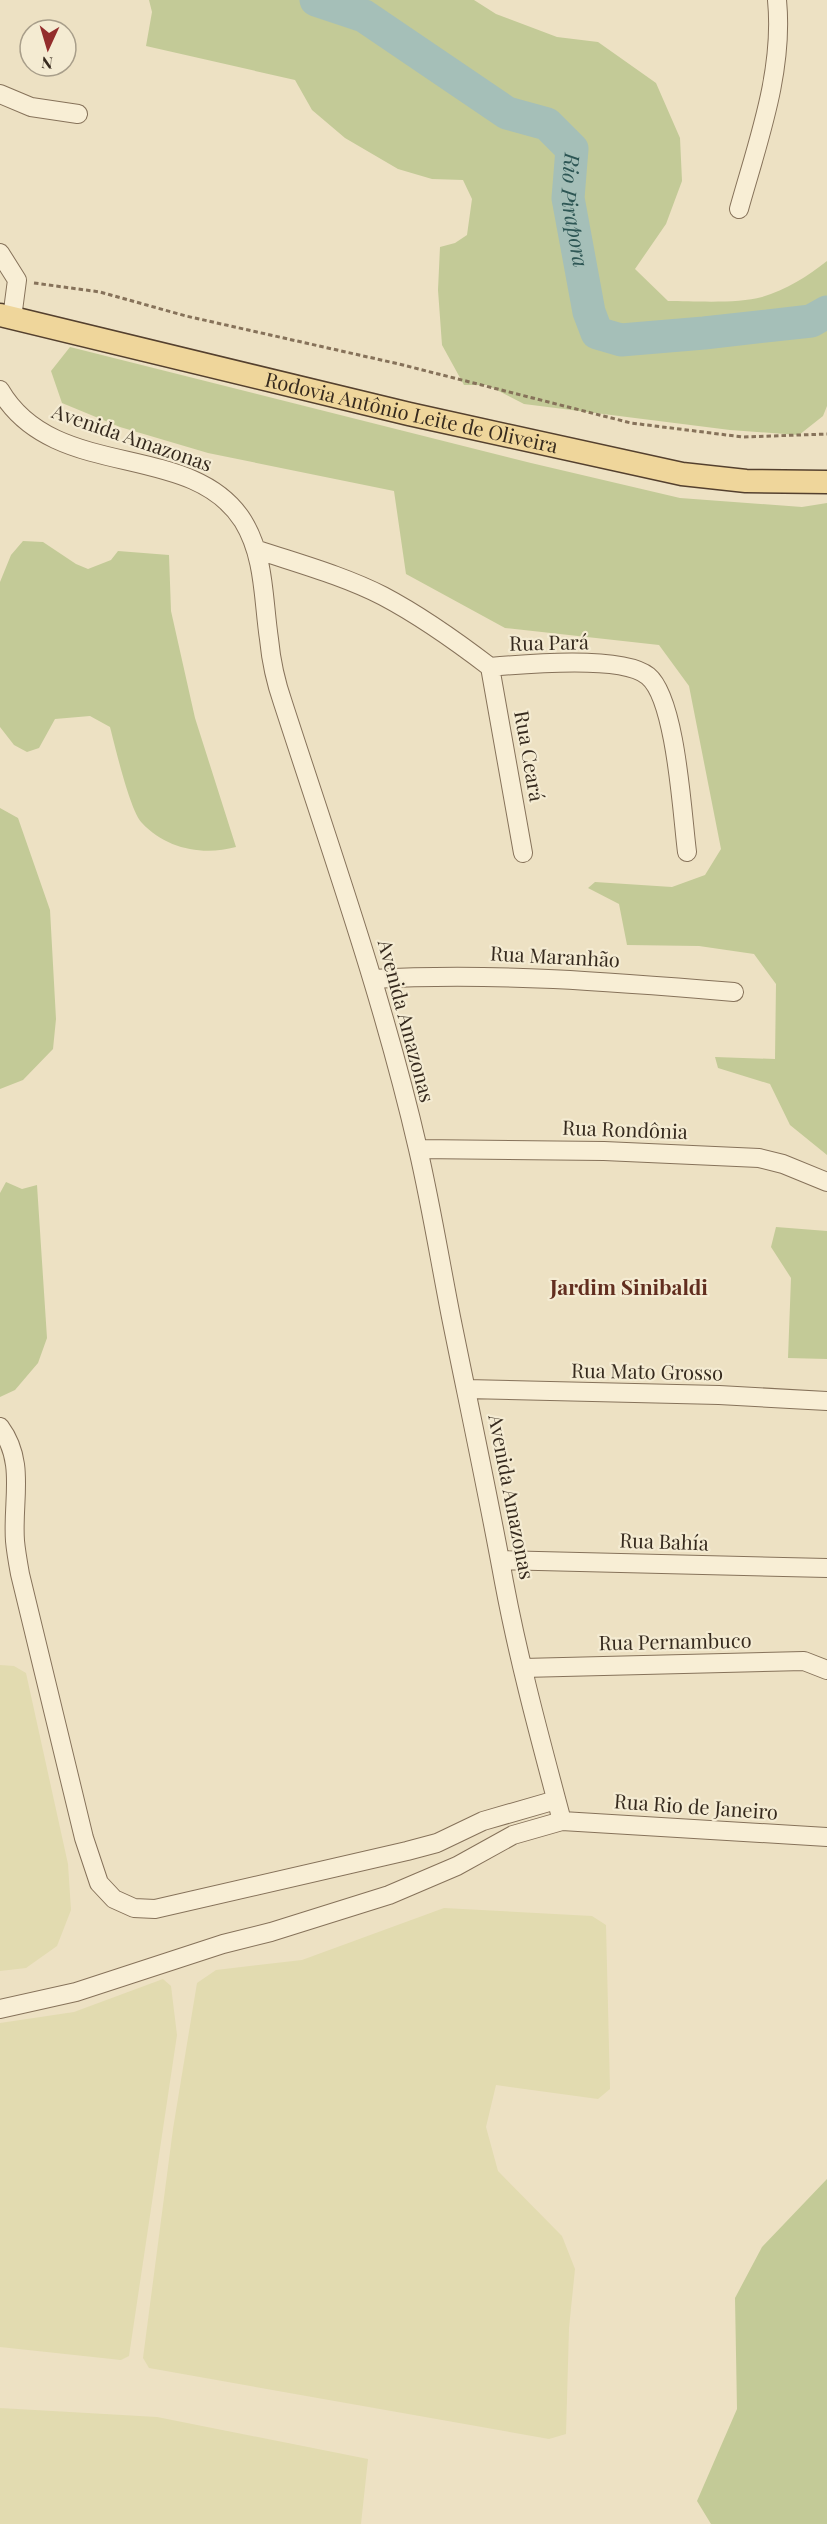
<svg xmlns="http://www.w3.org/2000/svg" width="827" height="2524" font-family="'Playfair Display',serif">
	<rect width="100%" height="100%" fill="#ede1c3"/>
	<path fill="#e2dbb0" d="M 0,1665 L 14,1666 L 26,1673 L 68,1864 L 71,1910 L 57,1946 L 26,1968 L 0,1971 Z
		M 444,1908 L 592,1916 L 606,1925 L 610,2089 L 598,2099 L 496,2085 L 486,2127 L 498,2171 L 562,2236 L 575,2269 L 569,2328 L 566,2434 L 549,2439 L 149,2368 L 143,2358 L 173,2129 L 197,1983 L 216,1970 L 302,1960 Z
		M 163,1979 L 171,1986 L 177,2035 L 129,2356 L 121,2360 L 0,2347 L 0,2023 L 74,2012 Z
		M 0,2408 L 157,2417 L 368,2459 L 361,2524 L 0,2524 Z"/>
	<path fill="#c3ca97" d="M 149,0 L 474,0 L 496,14 L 557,37 L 598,42 L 656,83 L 680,138 L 682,181 L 666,224 L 635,269 L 668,301 C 693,301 738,304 762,297 C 786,290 808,276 827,261 L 827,406 L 823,416 L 799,435 L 730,430 L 524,404 L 487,385 L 464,385 L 442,345 L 438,290 L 440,247 L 455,243 L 467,235 L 472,199 L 463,180 L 432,179 L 398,169 L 345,138 L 312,110 L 295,80 L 146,46 L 152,12 Z
		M 70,347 L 531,463 L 680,498 L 802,507 L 827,503 L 827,1155 L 790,1125 L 770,1084 L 718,1068 L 715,1057 L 775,1059 L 776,984 L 754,954 L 699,946 L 627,945 L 619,904 L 588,888 L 595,882 L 672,887 L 705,875 L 721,849 L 689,686 L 659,645 L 505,628 L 406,574 L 394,491 L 208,453 L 120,427 L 62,403 L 51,371 Z
		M 23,541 L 43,542 L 76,564 L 88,569 L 111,560 L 118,551 L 169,555 L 171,611 L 195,718 L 236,847 C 203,856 166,849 142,823 C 130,811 115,746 110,727 L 90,716 L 55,719 L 39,748 L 27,752 L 14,745 L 0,727 L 0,582 L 11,555 Z
		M 0,808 L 18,818 L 50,910 L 56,1019 L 53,1049 L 23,1080 L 0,1089 Z
		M 6,1182 L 22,1189 L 37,1185 L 47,1338 L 38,1363 L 15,1390 L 0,1397 L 0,1193 Z
		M 776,1227 L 827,1231 L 827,1359 L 788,1358 L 791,1278 L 771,1247 Z
		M 827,2179 L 827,2524 L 711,2524 L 697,2501 L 737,2409 L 735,2298 L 762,2247 Z"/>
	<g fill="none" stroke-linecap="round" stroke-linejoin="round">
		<path stroke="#a5bfb8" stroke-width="33" id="s1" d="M 316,0 L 364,16 L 507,113 L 547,124 L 572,149 L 568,198 L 589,312 L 597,333 L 621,340 L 704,333 L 811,321 L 827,312"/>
		<g stroke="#86725a" stroke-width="20">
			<path id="minor" d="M 0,94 L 31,107 L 78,114
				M 739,209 C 758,141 784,71 777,0
				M 0,253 L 17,280 L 12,318
				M 0,390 C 54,483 191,439 243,521 C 265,557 263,599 269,639 C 271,660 276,683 283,703 C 331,851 383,997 418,1149 C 431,1205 440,1261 451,1317 C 469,1406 488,1494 504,1582 C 519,1662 541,1742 562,1821
				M 258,550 C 300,564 344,576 383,596 C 421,616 456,641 490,667 C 523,664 623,655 648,676 C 676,699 682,813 687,852
				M 490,667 L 523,853
				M 373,979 C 494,972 614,982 734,992
				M 418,1149 L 604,1151 L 759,1158 L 783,1164 L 827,1182
				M 466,1389 L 719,1395 L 827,1401
				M 0,1427 C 26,1462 12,1500 15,1541 C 16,1552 18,1563 20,1574 L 84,1838 L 99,1883 L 114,1899 L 134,1908 L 155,1909 L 407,1851 L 437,1843 L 483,1821 L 556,1800
				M 501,1560 L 827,1568
				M 523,1668 L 804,1661 L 827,1670
				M 0,2009 L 76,1992 L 223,1944 L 271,1932 L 389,1895 L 457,1866 L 513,1835 L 562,1821 L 827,1837"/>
		</g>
		<g stroke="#54402e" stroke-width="25">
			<g id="major">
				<path id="s2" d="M 0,315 L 409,414 L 682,474 L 746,481 L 827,482"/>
			</g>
		</g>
		<path stroke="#86725a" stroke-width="3" stroke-dasharray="4.5 3" stroke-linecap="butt" d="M 34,283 L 100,292 L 186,316 L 399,364 L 631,423 L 743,437 L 827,434"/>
		<use href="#minor" stroke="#f8eed5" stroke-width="18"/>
		<use href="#major" stroke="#efd69b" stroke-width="22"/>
	</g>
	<g text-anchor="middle" stroke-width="4.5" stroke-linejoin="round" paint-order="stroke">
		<g font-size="20" fill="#362a1e" stroke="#f4ebd2">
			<text dy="7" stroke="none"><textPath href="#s2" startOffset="423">Rodovia Antônio Leite de Oliveira</textPath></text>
			<text transform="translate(132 438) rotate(19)" y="7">Avenida Amazonas</text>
			<text transform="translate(549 643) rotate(-1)" y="7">Rua Pará</text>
			<text transform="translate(529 756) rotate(80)" y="7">Rua Ceará</text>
			<text transform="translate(555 957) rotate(3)" y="7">Rua Maranhão</text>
			<text transform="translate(406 1021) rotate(75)" y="7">Avenida Amazonas</text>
			<text transform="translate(625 1130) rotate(2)" y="7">Rua Rondônia</text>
			<text transform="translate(647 1372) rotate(1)" y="7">Rua Mato Grosso</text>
			<text transform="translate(511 1497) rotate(79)" y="7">Avenida Amazonas</text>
			<text transform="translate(664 1542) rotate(2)" y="7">Rua Bahía</text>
			<text transform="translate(675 1642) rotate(-1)" y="7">Rua Pernambuco</text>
			<text transform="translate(696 1807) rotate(4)" y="7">Rua Rio de Janeiro</text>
		</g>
		<g font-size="21" font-style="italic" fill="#2d5654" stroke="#f4ebd2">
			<text dy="7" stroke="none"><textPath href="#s1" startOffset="362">Rio Pirapora</textPath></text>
		</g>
		<g font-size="21" font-weight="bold" fill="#622e1f" stroke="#f4ebd2">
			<text x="629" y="1295">Jardim Sinibaldi</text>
		</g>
	</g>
	<g transform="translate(48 48) rotate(184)"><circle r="28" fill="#f4ebd2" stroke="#a89e8a" stroke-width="1.5"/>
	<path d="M0-4.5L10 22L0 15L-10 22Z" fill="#932d2c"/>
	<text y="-9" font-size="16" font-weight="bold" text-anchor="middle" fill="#362a1e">N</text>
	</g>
</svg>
